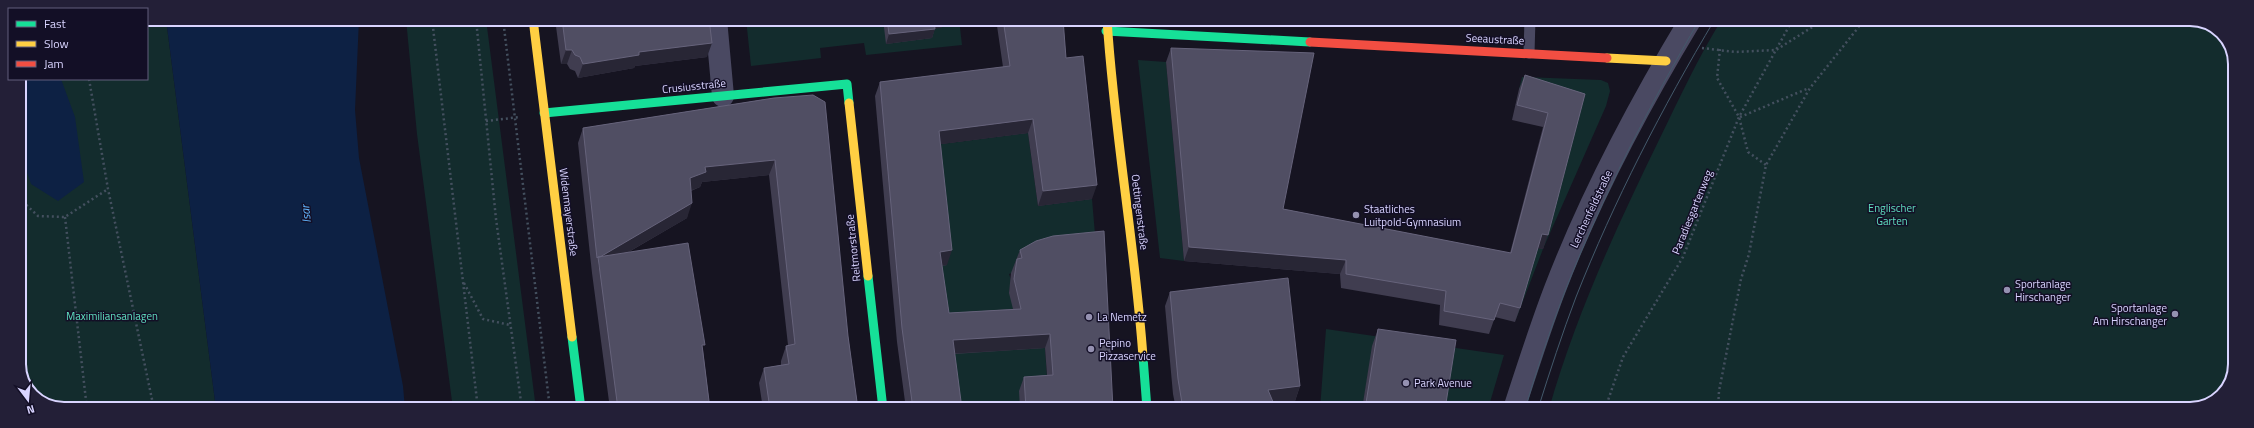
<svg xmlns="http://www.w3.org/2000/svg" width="2254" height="428" font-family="'Titillium Web',sans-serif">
	<rect width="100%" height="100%" fill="#161421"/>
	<path fill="#132c2d" d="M 147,19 L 166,19 L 216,409 L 58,409 L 32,396 L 19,370 L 19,79 L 147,79 Z
		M 406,19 L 486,19 L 536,409 L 453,409 L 417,134 Z
		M 746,19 L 959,19 L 962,45 L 866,55 L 864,43 L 820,48 L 821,58 L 751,66 Z
		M 1722,19 L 2196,19 L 2222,32 L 2235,58 L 2235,370 L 2220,398 L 2191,409 L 1549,409 C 1575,317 1617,226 1659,140 C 1679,99 1698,58 1722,19 Z
		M 1138,60 L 1166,62 L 1184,261 L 1160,258 Z
		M 1522,77 L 1601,80 L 1608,83 L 1610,91 L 1606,106 L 1543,249 L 1515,322 L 1537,248 L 1543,249 L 1580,108 L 1519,89 Z
		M 1028,133 L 1038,206 L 1092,199 L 1096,246 L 1009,274 L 1011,280 L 1009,293 L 1043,319 L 1047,377 L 1020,409 L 955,409 L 941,305 L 934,145 Z
		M 1326,329 L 1504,355 L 1488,409 L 1441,409 L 1373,346 L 1362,409 L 1320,409 Z"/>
	<path fill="#0d2144" d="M 166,19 L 359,19 L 355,110 L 359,158 L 403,386 L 405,409 L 216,409 Z
		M 19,79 L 61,79 L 75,117 L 84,182 L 58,201 L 31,184 L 19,149 Z"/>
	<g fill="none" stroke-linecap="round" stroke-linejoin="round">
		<path stroke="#44505f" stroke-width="2.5" stroke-dasharray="2 3" stroke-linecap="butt" d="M 432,19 L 478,409
			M 476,19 L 496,219 L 522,409
			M 503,19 L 550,409
			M 1702,48 L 1735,52 L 1776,50 L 1825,19
			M 1720,49 L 1717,78 L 1739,117 L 1748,152 L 1766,165
			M 89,79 L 108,189 L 154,409
			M 1740,117 L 1809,88
			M 486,121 L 520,117
			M 19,198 L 38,216 L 65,217 L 108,189
			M 65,217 L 87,409
			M 464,283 L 483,319 L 510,325
			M 1605,409 L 1623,357 L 1683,257 L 1739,117 L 1793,19
			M 1718,409 L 1719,391 L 1741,279 L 1749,254 L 1766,165 L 1810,88 L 1865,19"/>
		<path stroke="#4a4962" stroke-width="11" d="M 1529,53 L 1530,19"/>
		<path stroke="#4a4962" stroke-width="22" d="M 716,19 L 723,96
			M 1514,409 C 1527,369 1540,328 1555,289 C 1591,195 1639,105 1691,19"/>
		<path stroke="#16e098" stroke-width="9" d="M 1106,31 L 1310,42
			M 544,113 L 847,84 L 849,103
			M 868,276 L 883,409
			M 572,337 L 581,409
			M 1143,357 L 1147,409"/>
		<path stroke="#ffcf43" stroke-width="9" d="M 533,19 L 572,337
			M 1107,19 C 1114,132 1135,244 1143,357
			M 1607,58 L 1666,61
			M 849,103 L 868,276"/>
		<path stroke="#f24e42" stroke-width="9" d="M 1310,42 L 1607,58"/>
		<path stroke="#43596b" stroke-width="1" d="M 1525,409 C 1537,369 1550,330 1565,291 C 1602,197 1649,106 1700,19
			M 1538,409 C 1550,371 1562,334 1576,297 C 1614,201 1662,108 1715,19"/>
	</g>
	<path fill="#403d50" d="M 555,19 L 709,19 L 707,57 L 635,66 L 634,68 L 578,78 L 575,71 L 570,69 L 567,64 L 561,64 Z
		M 883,19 L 945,19 L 941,28 L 935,28 L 932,38 L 886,44 Z
		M 996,19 L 1063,19 L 1066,58 L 1092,199 L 1038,206 L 1028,133 L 941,144 L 947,265 L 942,266 L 949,313 L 1013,309 L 1009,293 L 1011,273 L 1020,250 L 1113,409 L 1020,409 L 1019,391 L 1024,377 L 1047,375 L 1045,348 L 954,354 L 962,409 L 906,409 L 897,342 L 875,96 L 880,82 L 1003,67 Z
		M 1171,48 L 1283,209 L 1510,253 L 1543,127 L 1512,120 L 1519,89 L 1525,75 L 1585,94 L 1543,249 L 1538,248 L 1520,308 L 1515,322 L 1495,317 L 1489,334 L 1439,325 L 1440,305 L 1341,288 L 1340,274 L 1184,261 L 1166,62 Z
		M 774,98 L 848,336 L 858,409 L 763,409 L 759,383 L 764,368 L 781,365 L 781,361 L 786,346 L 788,345 L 769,175 L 702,182 L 700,187 L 691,191 L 687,218 L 627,253 L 703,350 L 710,409 L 610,409 L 592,273 L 578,143 L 583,128 Z
		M 1170,292 L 1300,386 L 1295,401 L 1274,404 L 1276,409 L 1176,409 L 1173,394 L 1165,306 Z
		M 1378,329 L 1446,403 L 1450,409 L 1362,409 L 1372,346 Z"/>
	<path fill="#282635" d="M 934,19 L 945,19 L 941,28 L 931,29 Z
		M 935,29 L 932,38 L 886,44 L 889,34 Z
		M 712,43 L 707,57 L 635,66 L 634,68 L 578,78 L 583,64 L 639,52 Z
		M 566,50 L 572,50 L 567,64 L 561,64 Z
		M 1033,119 L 1028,133 L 934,145 L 939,131 Z
		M 775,160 L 769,175 L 702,182 L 700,187 L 684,193 L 690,178 L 705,167 Z
		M 1097,185 L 1092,199 L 1038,206 L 1043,191 Z
		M 692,203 L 687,218 L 599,269 L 598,258 Z
		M 1542,234 L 1548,235 L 1543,249 L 1537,248 Z
		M 1189,247 L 1346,260 L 1340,274 L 1184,261 Z
		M 952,250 L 947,265 L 935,267 L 940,252 Z
		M 1050,334 L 1045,348 L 947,354 L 953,340 Z
		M 1300,386 L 1295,401 L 1262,405 L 1268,390 Z"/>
	<path fill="#504e63" stroke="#66637b" d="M 562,19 L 709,19 L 712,43 L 639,52 L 639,55 L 583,64 L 580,57 L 575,55 L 572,50 L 566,50 Z
		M 887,19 L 935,19 L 934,19 L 935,29 L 889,34 Z
		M 1003,19 L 1063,19 L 1066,58 L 1083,56 L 1097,185 L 1043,191 L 1033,119 L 939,131 L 952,250 L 940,252 L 949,313 L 1021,309 L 1014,279 L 1017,259 L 1022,258 L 1020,250 L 1036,241 L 1053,236 L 1104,231 L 1113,409 L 1026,409 L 1024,377 L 1053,375 L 1050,334 L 953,340 L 962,409 L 913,409 L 902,328 L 880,82 L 1010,66 Z
		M 1171,48 L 1314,53 L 1283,209 L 1511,253 L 1548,113 L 1517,105 L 1525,75 L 1585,94 L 1548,235 L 1542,234 L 1520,308 L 1500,303 L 1494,320 L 1444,311 L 1446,291 L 1346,274 L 1346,260 L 1189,247 Z
		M 813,95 L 825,102 L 848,336 L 858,409 L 770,409 L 764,368 L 789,364 L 786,346 L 795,344 L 775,160 L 705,167 L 706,172 L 690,178 L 692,203 L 600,257 L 598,257 L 597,258 L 583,128 L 774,98 Z
		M 688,243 L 705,345 L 702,345 L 710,409 L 618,409 L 598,257 Z
		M 1288,278 L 1300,386 L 1268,390 L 1276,409 L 1183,409 L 1178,379 L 1170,292 Z
		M 1378,329 L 1456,340 L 1446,403 L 1450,409 L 1365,409 Z"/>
	<g fill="#9591b1" stroke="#130f26" stroke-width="1.5">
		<circle cx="1356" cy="215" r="4"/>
		<circle cx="2007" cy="290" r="4"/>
		<circle cx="2175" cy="314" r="4"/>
		<circle cx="1089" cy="317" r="4"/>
		<circle cx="1091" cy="349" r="4"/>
		<circle cx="1406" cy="383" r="4"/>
	</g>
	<g text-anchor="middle" stroke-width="3" stroke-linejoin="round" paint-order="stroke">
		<g font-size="11" fill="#d9d4ff" stroke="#130f26">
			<text transform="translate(1495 39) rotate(3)" y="4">Seeaustraße</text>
			<text transform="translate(694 86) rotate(-6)" y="4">Crusiusstraße</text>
			<text transform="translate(1591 209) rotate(-65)" y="4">Lerchenfeldstraße</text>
			<text transform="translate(569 212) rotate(83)" y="4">Widenmayerstraße</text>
			<text transform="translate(1140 212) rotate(83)" y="4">Oettingenstraße</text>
			<text transform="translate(1692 212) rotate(-68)" y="4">Paradiesgartenweg</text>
			<text transform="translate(853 248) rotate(-96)" y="4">Reitmorstraße</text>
		</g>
		<g font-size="11" fill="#5fe0c0" stroke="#130f26">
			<text x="1892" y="212">Englischer<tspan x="1892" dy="13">Garten</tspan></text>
			<text x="112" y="320">Maximiliansanlagen</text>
		</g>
		<g font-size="11" fill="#d9d4ff" stroke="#130f26" text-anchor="start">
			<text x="1364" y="213">Staatliches<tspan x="1364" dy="13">Luitpold-Gymnasium</tspan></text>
			<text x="2015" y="288">Sportanlage<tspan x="2015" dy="13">Hirschanger</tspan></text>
			<text x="2167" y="312" text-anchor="end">Sportanlage<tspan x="2167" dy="13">Am Hirschanger</tspan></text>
			<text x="1097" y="321">La Nemetz</text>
			<text x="1099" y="347">Pepino<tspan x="1099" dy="13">Pizzaservice</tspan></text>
			<text x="1414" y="387">Park Avenue</text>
		</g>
		<g font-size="12" font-style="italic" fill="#62b6ff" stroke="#130f26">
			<text transform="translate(306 214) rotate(-96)" y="4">Isar</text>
		</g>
	</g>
	<path d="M0 0H2254V428H0ZM64 26H2190A38 38 0 0 1 2228 64V364A38 38 0 0 1 2190 402H64A38 38 0 0 1 26 364V64A38 38 0 0 1 64 26Z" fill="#231f37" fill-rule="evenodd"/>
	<path fill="none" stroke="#d9d4ff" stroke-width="2" d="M64 26H2190A38 38 0 0 1 2228 64V364A38 38 0 0 1 2190 402H64A38 38 0 0 1 26 364V64A38 38 0 0 1 64 26Z"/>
	<rect x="8" y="8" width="140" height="72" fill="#130f26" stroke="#625e7d"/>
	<rect x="16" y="21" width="20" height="6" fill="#16e098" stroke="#625e7d"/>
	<text x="44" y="28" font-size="12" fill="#d9d4ff">Fast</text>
	<rect x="16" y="41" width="20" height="6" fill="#ffcf43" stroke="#625e7d"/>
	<text x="44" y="48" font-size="12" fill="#d9d4ff">Slow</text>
	<rect x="16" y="61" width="20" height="6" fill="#f24e42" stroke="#625e7d"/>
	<text x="44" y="68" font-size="12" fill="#d9d4ff">Jam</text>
	<g transform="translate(28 400) rotate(164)" stroke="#130f26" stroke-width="3" paint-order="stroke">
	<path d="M0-3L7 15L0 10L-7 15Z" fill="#d9d4ff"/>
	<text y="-6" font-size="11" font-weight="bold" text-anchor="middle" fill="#d9d4ff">N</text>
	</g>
</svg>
